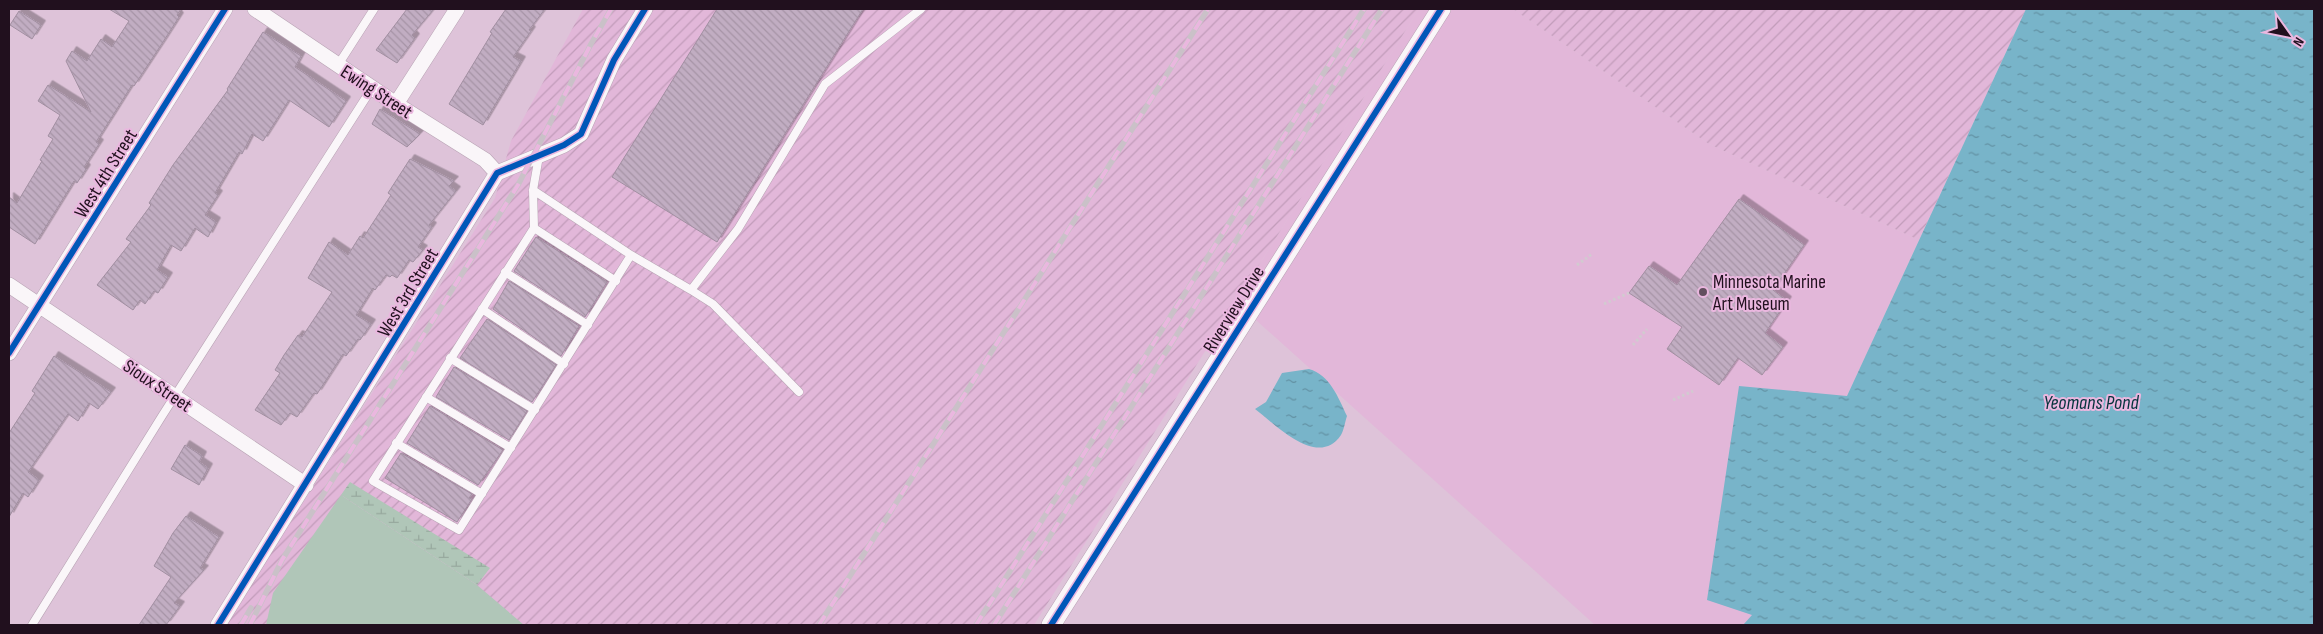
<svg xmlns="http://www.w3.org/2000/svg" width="2323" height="634" font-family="'Sofia Sans Condensed',sans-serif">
	<defs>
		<pattern id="industrial-furrows" width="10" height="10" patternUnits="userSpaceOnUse" patternTransform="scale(1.25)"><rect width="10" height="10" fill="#e2b7d9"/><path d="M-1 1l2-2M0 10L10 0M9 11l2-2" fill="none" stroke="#c29cba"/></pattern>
		<pattern id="wetland-marsh" width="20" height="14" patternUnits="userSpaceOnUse" patternTransform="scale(1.25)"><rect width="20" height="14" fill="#b0c6b8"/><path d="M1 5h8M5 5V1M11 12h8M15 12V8" fill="none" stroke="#97a99e"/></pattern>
		<pattern id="water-ripples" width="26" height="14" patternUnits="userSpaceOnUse" patternTransform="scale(1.25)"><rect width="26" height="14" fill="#78b4c9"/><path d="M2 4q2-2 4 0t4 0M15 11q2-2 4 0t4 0" fill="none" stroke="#6291a3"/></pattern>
		<pattern id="building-back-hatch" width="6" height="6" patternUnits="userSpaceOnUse" patternTransform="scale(1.25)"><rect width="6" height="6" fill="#c1adc2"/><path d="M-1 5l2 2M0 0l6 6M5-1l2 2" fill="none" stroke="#a694a6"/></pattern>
		<filter id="shadow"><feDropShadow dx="4.5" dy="-4.5" stdDeviation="0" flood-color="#0004"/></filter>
	</defs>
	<rect width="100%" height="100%" fill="#dec3d9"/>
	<path fill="#e2b7d9" d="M 1419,9 L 1513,9 L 1709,144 L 1919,240 L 1847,396 L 1753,615 L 1743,625 L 1595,625 L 1236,302 Z"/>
	<path fill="url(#industrial-furrows)" d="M 583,9 L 1419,9 L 1034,625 L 226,625 L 495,198 L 511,141 Z
		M 1513,9 L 2026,9 L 1919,240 L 1709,144 Z"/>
	<path fill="#b0c6b8" d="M 341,495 L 477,585 L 524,625 L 266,625 L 273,593 Z"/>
	<path fill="url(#wetland-marsh)" d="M 350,482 L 490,568 L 477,585 L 341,495 Z"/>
	<path fill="url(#water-ripples)" d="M 2026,9 L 2314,9 L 2314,625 L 1743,625 L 1752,615 L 1707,600 L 1739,386 L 1847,396 Z
		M 1309,369 C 1330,375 1338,397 1347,416 C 1345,422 1344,430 1341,435 C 1318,469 1276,425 1255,409 L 1266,402 L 1282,373 Z"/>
	<path fill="url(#building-back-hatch)" stroke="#a18fa1" filter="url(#shadow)" d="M 109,9 L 181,9 L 177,15 L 179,17 L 163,42 L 134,86 L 132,85 L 96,142 L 99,144 L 84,167 L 86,169 L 77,183 L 74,181 L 35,244 L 9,227 L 9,197 L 17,203 L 42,161 L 40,160 L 53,139 L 48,136 L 60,115 L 38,101 L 48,85 L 91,112 L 66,61 L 72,51 L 87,61 L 101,39 L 112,47 L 129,21 Z
		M 407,9 L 434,9 L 412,35 L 415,38 L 397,63 L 376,50 Z
		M 506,9 L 545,9 L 529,30 L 531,31 L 513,57 L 521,61 L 483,125 L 449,104 L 492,33 L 490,32 Z
		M 717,9 L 863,9 L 717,242 L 612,177 Z
		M 19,11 L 41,25 L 32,39 L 10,25 Z
		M 263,32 L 301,56 L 295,67 L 346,101 L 329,127 L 289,100 L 263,141 L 252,134 L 242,154 L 239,152 L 215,193 L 218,195 L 205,215 L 216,222 L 208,237 L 195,228 L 181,251 L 171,245 L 157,270 L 168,277 L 158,293 L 154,291 L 145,304 L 140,300 L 133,310 L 97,285 L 131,242 L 126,239 L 151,205 L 149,203 L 173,165 L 228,90 L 227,89 Z
		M 380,109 L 420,134 L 407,147 L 372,124 Z
		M 410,159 L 454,181 L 449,186 L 456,191 L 429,225 L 432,227 L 418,247 L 423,250 L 413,262 L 409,260 L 397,278 L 392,275 L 390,277 L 386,275 L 375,290 L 373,288 L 356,315 L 371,324 L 360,340 L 358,339 L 346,356 L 343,354 L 317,394 L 314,393 L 297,417 L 290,413 L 281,425 L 255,410 L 280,373 L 275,370 L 284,355 L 298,335 L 302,337 L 332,292 L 308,278 L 329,242 L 348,255 L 360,236 L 363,238 L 391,195 L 388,193 Z
		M 1739,199 L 1804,245 L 1773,290 L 1787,301 L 1765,333 L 1783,347 L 1762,375 L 1738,358 L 1719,385 L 1667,349 L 1682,327 L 1629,293 L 1649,266 L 1677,285 Z
		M 536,237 L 607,282 L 585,317 L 514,271 Z
		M 509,281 L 579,326 L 561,356 L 493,309 Z
		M 487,319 L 556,365 L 532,402 L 460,358 Z
		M 54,356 L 111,392 L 98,409 L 89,403 L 78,421 L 68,414 L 28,472 L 39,480 L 28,497 L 23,493 L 9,517 L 9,433 L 35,393 L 32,391 Z
		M 454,367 L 527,411 L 509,440 L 436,397 Z
		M 430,406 L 503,450 L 478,485 L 407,443 Z
		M 185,445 L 202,456 L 199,462 L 208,468 L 199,485 L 171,469 Z
		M 401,453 L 472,494 L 469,498 L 472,499 L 457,522 L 385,478 Z
		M 186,516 L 219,537 L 200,568 L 204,570 L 174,603 L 180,606 L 166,625 L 139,625 L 171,577 L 154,566 L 173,533 Z"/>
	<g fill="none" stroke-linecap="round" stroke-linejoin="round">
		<g stroke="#b8a3b4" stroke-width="9">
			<path id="service" d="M 338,65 L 374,9
				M 539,156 L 533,190 L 534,228 L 373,481 L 459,530 L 631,255
				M 533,190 L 631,255 L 691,290 L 738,229 L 825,84 L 921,9
				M 534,228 L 616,281
				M 505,272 L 588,325
				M 691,290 L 713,304 L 799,392
				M 482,309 L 564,364
				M 450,358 L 535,410
				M 426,397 L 511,448
				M 396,443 L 482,494
				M 32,625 L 162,416 L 372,88"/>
		</g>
		<g stroke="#b8a3b4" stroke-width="16">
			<path id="minor" d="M 255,9 L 396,104 L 485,160 L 497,173
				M 396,104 L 457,9
				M 9,285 L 306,485
				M 9,353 L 225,9
				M 218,625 L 497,173 L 564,145 L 581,134 L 614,60 L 645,9"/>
		</g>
		<g stroke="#b8a3b4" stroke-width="20">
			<path id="tertiary" d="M 1051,625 L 1441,9"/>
		</g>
		<path stroke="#d2cad0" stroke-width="3" stroke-dasharray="2.5 2.5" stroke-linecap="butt" d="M 1577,265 L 1592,254
			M 1604,304 L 1629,293
			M 1633,345 L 1647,329
			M 1673,400 L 1693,391"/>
		<use href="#service" stroke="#faf6f9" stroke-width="8"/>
		<use href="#minor" stroke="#faf6f9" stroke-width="15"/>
		<use href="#tertiary" stroke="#faf6f9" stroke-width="19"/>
		<g stroke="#cac1c8" stroke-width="5.5">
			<path id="rail" d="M 241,625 L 251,608
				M 250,625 L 282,560 L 518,185 L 591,44 L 611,9
				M 819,625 L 1208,9
				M 976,625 L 1364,9
				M 994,625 L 1382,9"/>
		</g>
		<use href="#rail" stroke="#eab7df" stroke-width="4" stroke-dasharray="11" stroke-linecap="butt"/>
		<g stroke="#eab7df" stroke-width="9">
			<path id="cycleway" d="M 9,353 L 225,9
				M 218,625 L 497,173 L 564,145 L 581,134 L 614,60 L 645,9
				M 1051,625 L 1441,9"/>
		</g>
		<use href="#cycleway" stroke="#0057b8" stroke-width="6"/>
	</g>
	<circle fill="#634f5f" stroke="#eab7df" stroke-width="2" cx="1703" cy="292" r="5"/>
	<g text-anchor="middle" stroke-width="4" stroke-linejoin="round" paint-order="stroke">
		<g font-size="19" fill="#21101e" stroke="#eab7df">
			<text transform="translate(377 91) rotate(33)" y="7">Ewing Street</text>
			<text transform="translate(105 173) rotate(-58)" y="7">West 4th Street</text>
			<text transform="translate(407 292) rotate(-59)" y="7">West 3rd Street</text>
			<text transform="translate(1233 309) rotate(-58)" y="7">Riverview Drive</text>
			<text transform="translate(158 385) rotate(34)" y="7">Sioux Street</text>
		</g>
		<g font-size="19" fill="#21101e" stroke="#eab7df" text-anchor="start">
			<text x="1713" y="288">Minnesota Marine<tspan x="1713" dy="22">Art Museum</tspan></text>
		</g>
		<g font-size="20" font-style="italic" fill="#04333c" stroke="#eab7df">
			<text x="2091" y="409">Yeomans Pond</text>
		</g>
	</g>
	<rect width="2323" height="634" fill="none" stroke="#21101e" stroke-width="20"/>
	<g transform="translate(2288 35) rotate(123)" stroke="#eab7df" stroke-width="4" paint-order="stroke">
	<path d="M0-4L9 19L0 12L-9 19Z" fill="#21101e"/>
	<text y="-8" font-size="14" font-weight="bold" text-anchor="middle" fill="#21101e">N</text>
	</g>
</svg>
